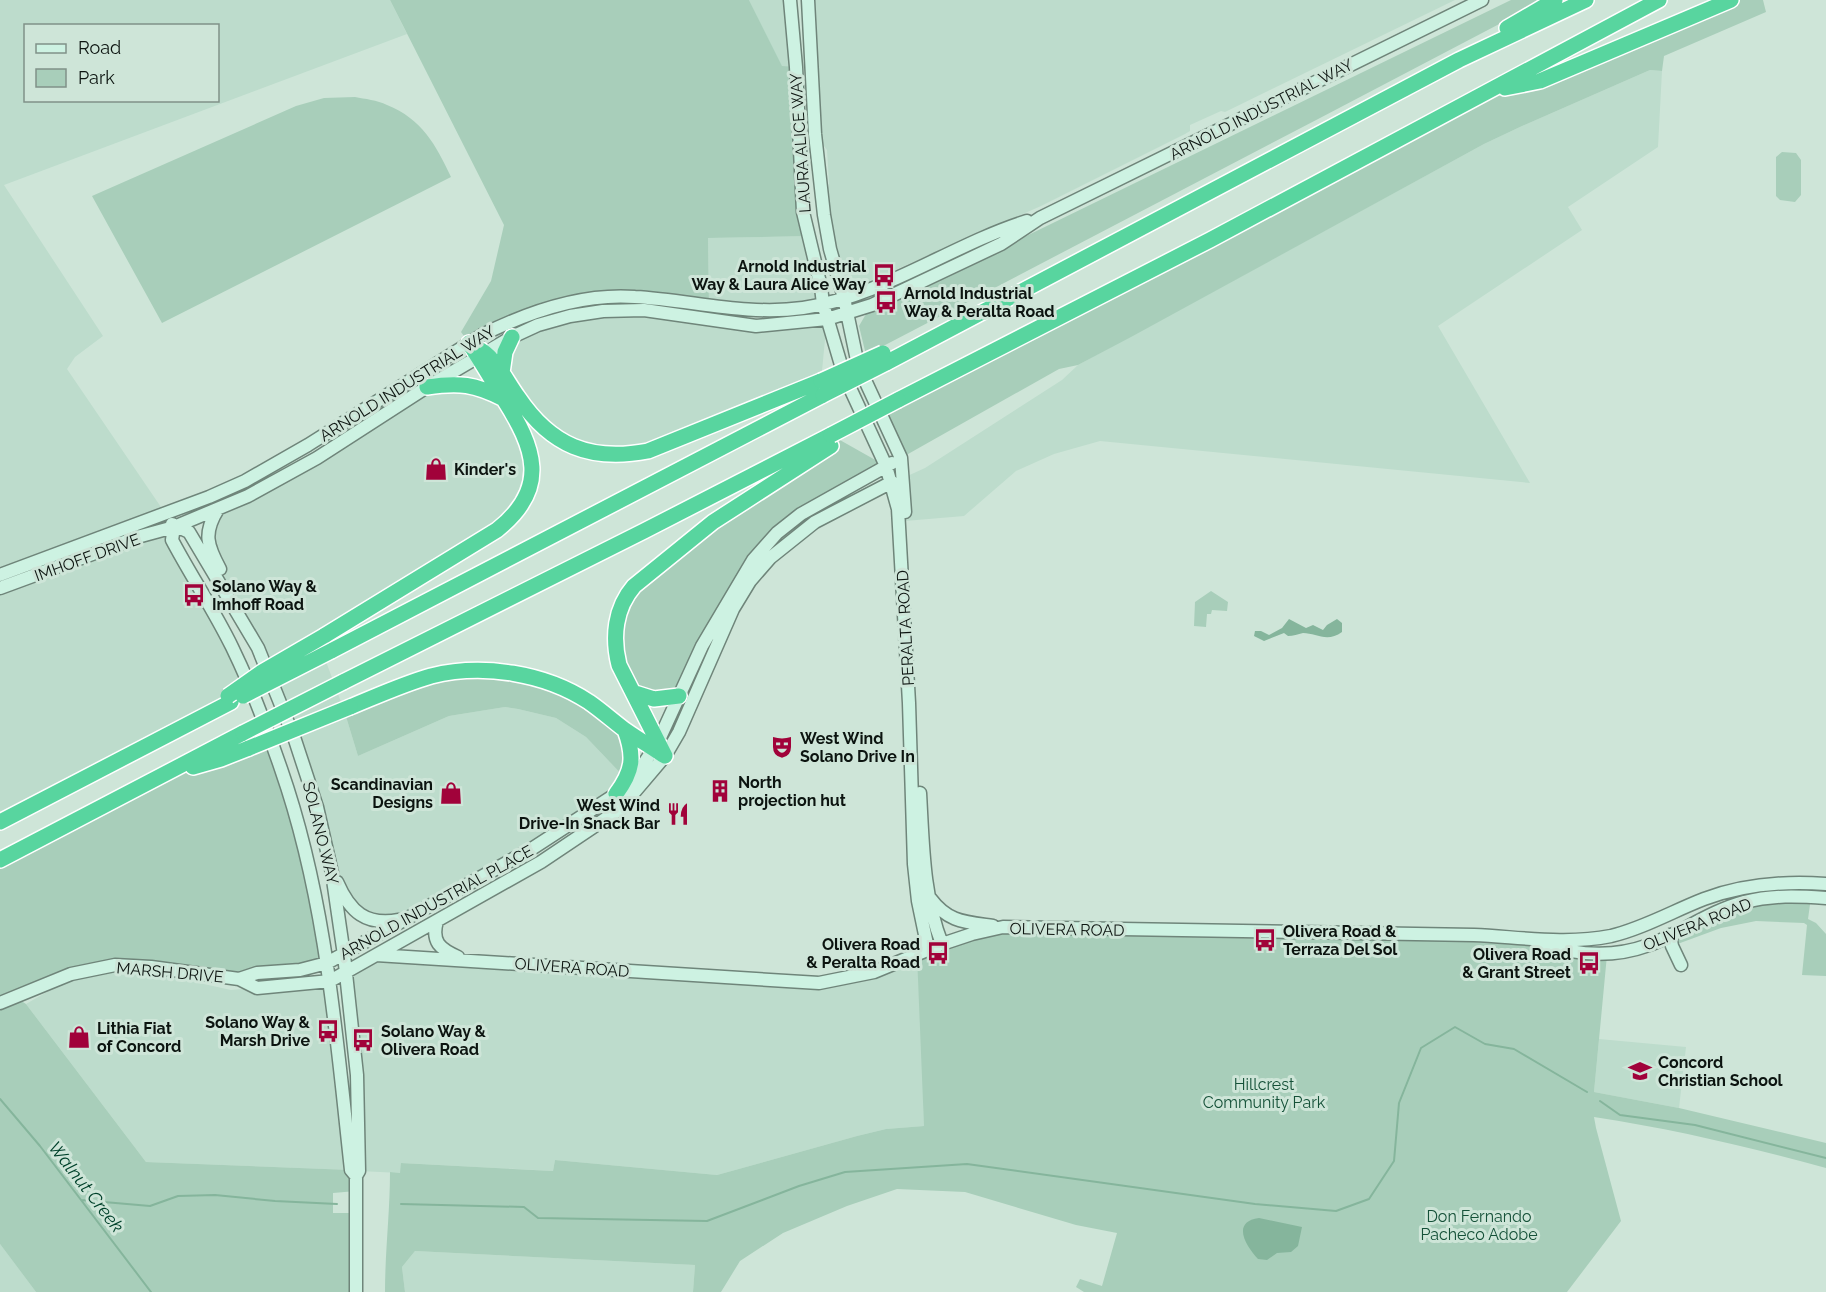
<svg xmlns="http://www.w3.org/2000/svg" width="1826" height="1292" font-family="Raleway,sans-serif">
	<rect width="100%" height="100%" fill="#cee5d8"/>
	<path fill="#bddccc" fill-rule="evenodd" d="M 0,0 L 390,0 L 407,34 L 4,185 L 103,336 L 75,357 L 67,369 L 165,513 L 0,575 ZM 26,26 L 218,26 L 218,100 L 26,100 Z
		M 749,0 L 790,0 L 796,67 L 782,67 Z
		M 808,0 L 1455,0 L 1225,112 L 1221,111 L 1190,125 L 1190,131 L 1185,134 L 1041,206 L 863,284 L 848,280 L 843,275 L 831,234 L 826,197 L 829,183 L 827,150 L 815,134 Z
		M 1650,70 L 1662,71 L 1658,147 L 1568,207 L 1582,230 L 1438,326 L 1530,483 L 1100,441 L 1054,454 L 1016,471 L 964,516 L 905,521 L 903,478 L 925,468 L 1062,380 L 1078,365 L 1484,144 L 1520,127 Z
		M 809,236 L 823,304 L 709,305 L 708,238 Z
		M 603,311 L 720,321 L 827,319 L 821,381 L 648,451 L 601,455 L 534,420 L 503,360 L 512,337 Z
		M 427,387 L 491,392 L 531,458 L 512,518 L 318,640 L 344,710 L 358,756 L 449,716 L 505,707 L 518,709 L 556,718 L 586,737 L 627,780 L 616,794 L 409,918 L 370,920 L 342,893 L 317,807 L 242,621 L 242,609 L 209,549 L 218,509 Z
		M 174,527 L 172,540 L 251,691 L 0,822 L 0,588 Z
		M 376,955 L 819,983 L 917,955 L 923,1057 L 924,1126 L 886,1129 L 857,1136 L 717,1175 L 555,1160 L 553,1171 L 402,1163 L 401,1173 L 359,1171 L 345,972 Z
		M 145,971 L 231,990 L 330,981 L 351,1170 L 146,1162 L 26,1004 L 52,989 L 77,979 L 108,972 Z
		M 1599,1039 L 1686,1047 L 1679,1108 L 1594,1092 Z
		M 0,1244 L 36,1292 L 0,1292 Z
		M 415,1251 L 695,1265 L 693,1292 L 405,1292 L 402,1267 Z"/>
	<path fill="#a8ceba" d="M 390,0 L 749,0 L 782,66 L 796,67 L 809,236 L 708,238 L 709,305 L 633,296 L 549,308 L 469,343 L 461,332 L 491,281 L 504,225 Z
		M 1511,0 L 1539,0 L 1505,21 L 1320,118 L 866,355 L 859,326 L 866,314 Z
		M 1731,0 L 1763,0 L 1766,12 L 1664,56 L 1662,71 L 1650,70 L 1520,127 L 1484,144 L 1131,337 L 1078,365 L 1059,369 L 901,458 L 880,413 L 1488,92 L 1540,81 Z
		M 355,97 C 365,99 377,100 387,105 C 422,119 436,145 451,177 L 162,323 L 92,196 L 296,106 L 324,98 Z
		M 1782,152 L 1796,153 L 1801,160 L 1801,195 L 1795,202 L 1780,200 L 1776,196 L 1776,157 Z
		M 831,435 L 886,466 L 777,533 L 679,696 L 654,699 L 628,682 L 619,665 L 625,597 Z
		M 1211,591 L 1228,602 L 1227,611 L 1212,610 L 1211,614 L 1207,614 L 1206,627 L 1194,626 L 1195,602 Z
		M 434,676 L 535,678 L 625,730 L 627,780 L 586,737 L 556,718 L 518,709 L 505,707 L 449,716 L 358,756 L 344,710 Z
		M 272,739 L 327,963 L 257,973 L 219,971 L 174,964 L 150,962 L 115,965 L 15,997 L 26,1004 L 146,1162 L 351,1170 L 356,1191 L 333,1193 L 333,1213 L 356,1213 L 356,1292 L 36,1292 L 0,1244 L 0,860 L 167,774 Z
		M 1811,897 L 1808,919 L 1816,923 L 1826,934 L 1826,976 L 1802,975 L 1807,925 L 1804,923 L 1756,921 L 1721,928 L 1672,946 L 1670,935 L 1743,902 Z
		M 1003,927 L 1474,935 L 1607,955 L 1594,1092 L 1679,1108 L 1826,1143 L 1826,1168 C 1749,1147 1673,1129 1594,1117 L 1596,1128 L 1621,1221 L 1567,1292 L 1084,1292 L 1076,1287 L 1080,1279 L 1102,1286 L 1117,1233 L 1076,1225 L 965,1192 L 897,1189 L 847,1206 L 783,1233 L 740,1261 L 721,1292 L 693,1292 L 695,1265 L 415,1251 L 402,1267 L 405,1292 L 385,1292 C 385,1252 390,1212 390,1172 L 400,1173 L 401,1163 L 553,1171 L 555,1160 L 717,1175 L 857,1136 L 886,1129 L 924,1126 L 917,955 Z"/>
	<path fill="#85b59c" d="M 1289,619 L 1306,628 L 1313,625 L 1323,630 L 1327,625 L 1337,619 L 1342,623 L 1342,632 C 1327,643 1316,633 1303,633 C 1298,634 1293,636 1288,636 L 1284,633 L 1264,641 L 1254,636 L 1255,631 L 1261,631 L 1269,635 L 1282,628 Z
		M 1259,1218 L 1302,1227 L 1298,1246 L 1291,1252 L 1277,1253 L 1267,1260 L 1258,1259 C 1247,1247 1230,1222 1259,1218 Z"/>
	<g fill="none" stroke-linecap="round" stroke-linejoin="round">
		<path stroke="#85b59c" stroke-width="2" d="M 0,1099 L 40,1146 L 151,1292
			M 1600,1101 L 1620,1115 L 1695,1125 L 1826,1158
			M 81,1200 L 150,1206 L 178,1196 L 215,1195 L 275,1201 L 337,1204
			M 401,1204 L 524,1207 L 538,1218 L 707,1221 L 799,1186 L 845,1172 L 967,1164 L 1255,1204 L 1336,1211 L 1369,1199 L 1394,1161 L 1399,1103 L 1421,1048 L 1455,1027 L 1485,1044 L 1514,1049 L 1587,1092"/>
		<g stroke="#6f857a" stroke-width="15">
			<path id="secondary" d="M 790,0 L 796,67 L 803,212 L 821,287 L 823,304 L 844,375 L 886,466 L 898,509 L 909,703 L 914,864 L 918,901 L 928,949
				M 808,0 L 815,134 L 824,215 L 830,249 L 844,298 L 858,365 L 901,458 L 905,512
				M 218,509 C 203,533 207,545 220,569
				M 172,524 L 189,532 L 258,648 L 295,740 L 317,807 L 332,873 L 344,955 L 357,1075 L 359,1171 L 356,1176 L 356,1292
				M 174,527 L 172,540 C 191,576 214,610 232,647 C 251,686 267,728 281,769 C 326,898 336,1034 351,1170 L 356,1176
				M 0,575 L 209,497 L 245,481 L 308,445 L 482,335 C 528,312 583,293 635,297 C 691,300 746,316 803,308 C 883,296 951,245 1027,221
				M 0,588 L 141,536 L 174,527 L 248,496 L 317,458 L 427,387 L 512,337 L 538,325 L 570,316 L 603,311 L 644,310 L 756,326 L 827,319 L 872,305 L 1001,244 L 1040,218 L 1482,0
				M 920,793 C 923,844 923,896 942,944
				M 337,882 C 350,912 366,926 399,920
				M 930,898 C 948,922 964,922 993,926
				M 437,921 C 431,942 440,949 458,957
				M 1670,935 L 1672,946 L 1681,965
				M 1542,943 C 1577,956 1613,958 1649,945 C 1681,933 1710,911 1744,902 C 1773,895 1797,896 1826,898
				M 376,955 L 819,983 L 874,972 L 942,944 L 972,934 L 1003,927 L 1474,935 C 1519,937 1565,945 1611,936 C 1644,928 1673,911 1704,899 C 1744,884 1784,881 1826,884
				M 239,979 L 257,973 L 300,970 L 327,963 L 533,848 L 616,794 L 639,771 L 658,742 L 702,646 L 753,560 L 777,533 L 801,514 L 892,463
				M 0,1003 L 71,974 L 115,965 L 151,967 L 239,979 L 257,988 L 330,981 L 541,862 L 620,809 L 665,756 L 679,732 L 733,609 L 750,581 L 770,558 L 815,522 L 892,482"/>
		</g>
		<g stroke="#fff" stroke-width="18">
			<path id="highway" d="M 1507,28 L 1555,0
				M 1505,88 L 1540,81 L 1731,0
				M 481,350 C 497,360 507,382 518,397 C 551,446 590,462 648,451 L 821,381
				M 886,363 L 1459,60 L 1586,0
				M 502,373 L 505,352 L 512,337
				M 427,387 C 459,382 475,384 504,399
				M 898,400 L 1210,240 L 1659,0
				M 324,636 L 497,530 C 550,488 535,448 503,398 C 492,380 481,361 469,343
				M 331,651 L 823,395
				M 343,682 L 644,531 L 831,435
				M 635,693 L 654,699 L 679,696
				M 350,707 C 377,696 403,684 431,676 C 483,663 545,673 589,702 C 602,711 613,721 625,730 C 638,739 651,747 663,755
				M 665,756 L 619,665 C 612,637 615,608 634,586 L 713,522 L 831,446
				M 193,767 L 221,759 L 249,748
				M 616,794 C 633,771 635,757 625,730
				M 0,822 L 231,702
				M 0,860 L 243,733"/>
		</g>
		<use href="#secondary" stroke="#cdf2e2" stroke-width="12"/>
		<use href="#highway" stroke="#58d59f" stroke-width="15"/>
		<g stroke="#fff" stroke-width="18" stroke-linecap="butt">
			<path id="highway-bridge" d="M 821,381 L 883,353
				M 823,395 L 886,363
				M 831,435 L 898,400
				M 228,696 L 262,672 L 324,636
				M 243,696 L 331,651
				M 243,733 L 343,682
				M 249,748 L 350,707"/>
		</g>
		<use href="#highway-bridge" stroke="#58d59f" stroke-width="15"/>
	</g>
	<defs>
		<g id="bus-bare" transform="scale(1.8)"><path d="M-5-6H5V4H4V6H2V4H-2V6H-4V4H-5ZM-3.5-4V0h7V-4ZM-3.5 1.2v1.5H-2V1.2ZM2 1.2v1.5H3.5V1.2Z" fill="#a1023a" stroke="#cee5d8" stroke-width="2.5" paint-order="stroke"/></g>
		<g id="shop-bare" transform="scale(1.8)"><path d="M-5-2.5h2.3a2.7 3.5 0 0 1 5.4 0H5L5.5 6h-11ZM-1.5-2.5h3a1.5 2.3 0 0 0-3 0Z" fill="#a1023a" stroke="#cee5d8" stroke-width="2.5" paint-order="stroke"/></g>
		<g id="theatre-bare" transform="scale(1.8)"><path d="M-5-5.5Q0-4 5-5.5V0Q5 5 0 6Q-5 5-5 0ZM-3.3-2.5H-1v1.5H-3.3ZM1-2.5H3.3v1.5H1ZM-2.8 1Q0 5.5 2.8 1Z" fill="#a1023a" stroke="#cee5d8" stroke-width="2.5" paint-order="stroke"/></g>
		<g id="building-bare" transform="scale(1.8)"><path d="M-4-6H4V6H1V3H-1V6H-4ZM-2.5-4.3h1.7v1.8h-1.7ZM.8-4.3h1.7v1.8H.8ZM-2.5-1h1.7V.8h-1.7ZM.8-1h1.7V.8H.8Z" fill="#a1023a" stroke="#cee5d8" stroke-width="2.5" paint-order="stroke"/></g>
		<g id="restaurant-bare" transform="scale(1.8)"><path d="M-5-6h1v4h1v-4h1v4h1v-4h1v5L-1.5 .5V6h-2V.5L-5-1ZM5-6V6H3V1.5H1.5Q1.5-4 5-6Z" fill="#a1023a" stroke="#cee5d8" stroke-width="2.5" paint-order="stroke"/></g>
		<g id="school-bare" transform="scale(1.8)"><path d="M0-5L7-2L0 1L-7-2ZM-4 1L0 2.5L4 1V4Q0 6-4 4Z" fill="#a1023a" stroke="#cee5d8" stroke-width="2.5" paint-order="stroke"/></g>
	</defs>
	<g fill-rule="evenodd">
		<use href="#bus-bare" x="884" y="275"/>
		<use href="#bus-bare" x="886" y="302"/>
		<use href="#shop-bare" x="436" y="469"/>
		<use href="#bus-bare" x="194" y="595"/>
		<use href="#theatre-bare" x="782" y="747"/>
		<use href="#building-bare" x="720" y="791"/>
		<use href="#shop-bare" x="451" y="793"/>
		<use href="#restaurant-bare" x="678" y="814"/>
		<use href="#bus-bare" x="1265" y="940"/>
		<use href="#bus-bare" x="938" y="953"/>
		<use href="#bus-bare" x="1589" y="963"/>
		<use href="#bus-bare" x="328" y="1031"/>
		<use href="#shop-bare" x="79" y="1037"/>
		<use href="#bus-bare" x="363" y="1040"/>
		<use href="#school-bare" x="1640" y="1071"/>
	</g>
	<g text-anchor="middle" stroke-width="6" stroke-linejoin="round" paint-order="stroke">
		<g font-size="16" fill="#0c1410" stroke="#cee5d8">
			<text transform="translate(1261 109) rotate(-27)" y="6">ARNOLD INDUSTRIAL WAY</text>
			<text transform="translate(800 143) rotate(-94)" y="6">LAURA ALICE WAY</text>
			<text transform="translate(407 383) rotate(-32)" y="6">ARNOLD INDUSTRIAL WAY</text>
			<text transform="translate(87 557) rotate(-20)" y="6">IMHOFF DRIVE</text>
			<text transform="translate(905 628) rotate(-93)" y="6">PERALTA ROAD</text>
			<text transform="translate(321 833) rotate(76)" y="6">SOLANO WAY</text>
			<text transform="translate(436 902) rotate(-29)" y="6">ARNOLD INDUSTRIAL PLACE</text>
			<text transform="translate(1697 924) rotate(-22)" y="6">OLIVERA ROAD</text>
			<text transform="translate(1067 929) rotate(1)" y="6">OLIVERA ROAD</text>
			<text transform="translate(572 967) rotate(4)" y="6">OLIVERA ROAD</text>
			<text transform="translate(170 972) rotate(5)" y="6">MARSH DRIVE</text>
		</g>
		<g font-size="16" font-weight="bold" fill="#0c1410" stroke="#cee5d8" text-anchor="start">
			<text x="866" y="272" text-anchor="end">Arnold Industrial<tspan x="866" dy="18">Way &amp; Laura Alice Way</tspan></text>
			<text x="904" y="299">Arnold Industrial<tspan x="904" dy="18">Way &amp; Peralta Road</tspan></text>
			<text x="454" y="475">Kinder's</text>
			<text x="212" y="592">Solano Way &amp;<tspan x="212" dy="18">Imhoff Road</tspan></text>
			<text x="800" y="744">West Wind<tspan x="800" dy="18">Solano Drive In</tspan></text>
			<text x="738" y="788">North<tspan x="738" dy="18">projection hut</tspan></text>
			<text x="433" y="790" text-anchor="end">Scandinavian<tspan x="433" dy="18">Designs</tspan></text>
			<text x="660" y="811" text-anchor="end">West Wind<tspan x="660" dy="18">Drive-In Snack Bar</tspan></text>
			<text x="1283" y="937">Olivera Road &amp;<tspan x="1283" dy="18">Terraza Del Sol</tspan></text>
			<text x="920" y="950" text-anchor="end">Olivera Road<tspan x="920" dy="18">&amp; Peralta Road</tspan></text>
			<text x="1571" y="960" text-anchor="end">Olivera Road<tspan x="1571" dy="18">&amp; Grant Street</tspan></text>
			<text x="310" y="1028" text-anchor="end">Solano Way &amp;<tspan x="310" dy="18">Marsh Drive</tspan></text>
			<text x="97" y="1034">Lithia Fiat<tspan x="97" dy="18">of Concord</tspan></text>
			<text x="381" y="1037">Solano Way &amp;<tspan x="381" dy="18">Olivera Road</tspan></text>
			<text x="1658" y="1068">Concord<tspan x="1658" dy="18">Christian School</tspan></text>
		</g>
		<g font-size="16" fill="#155138" stroke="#cee5d8">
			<text x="1264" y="1090">Hillcrest<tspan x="1264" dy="18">Community Park</tspan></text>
			<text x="1479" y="1222">Don Fernando<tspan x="1479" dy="18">Pacheco Adobe</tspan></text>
		</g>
		<g font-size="18" font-style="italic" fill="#00422b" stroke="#cee5d8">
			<text transform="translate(86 1187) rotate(52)" y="6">Walnut Creek</text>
		</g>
	</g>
	<rect x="24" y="24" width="195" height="78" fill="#cee5d8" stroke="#809188" stroke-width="1.5"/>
	<rect x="36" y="44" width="30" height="9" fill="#cdf2e2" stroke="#809188" stroke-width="1.5"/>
	<text x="78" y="54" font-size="18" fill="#0c1410">Road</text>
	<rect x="36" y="69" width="30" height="18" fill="#a8ceba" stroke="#809188" stroke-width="1.5"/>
	<text x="78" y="84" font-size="18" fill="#0c1410">Park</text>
</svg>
